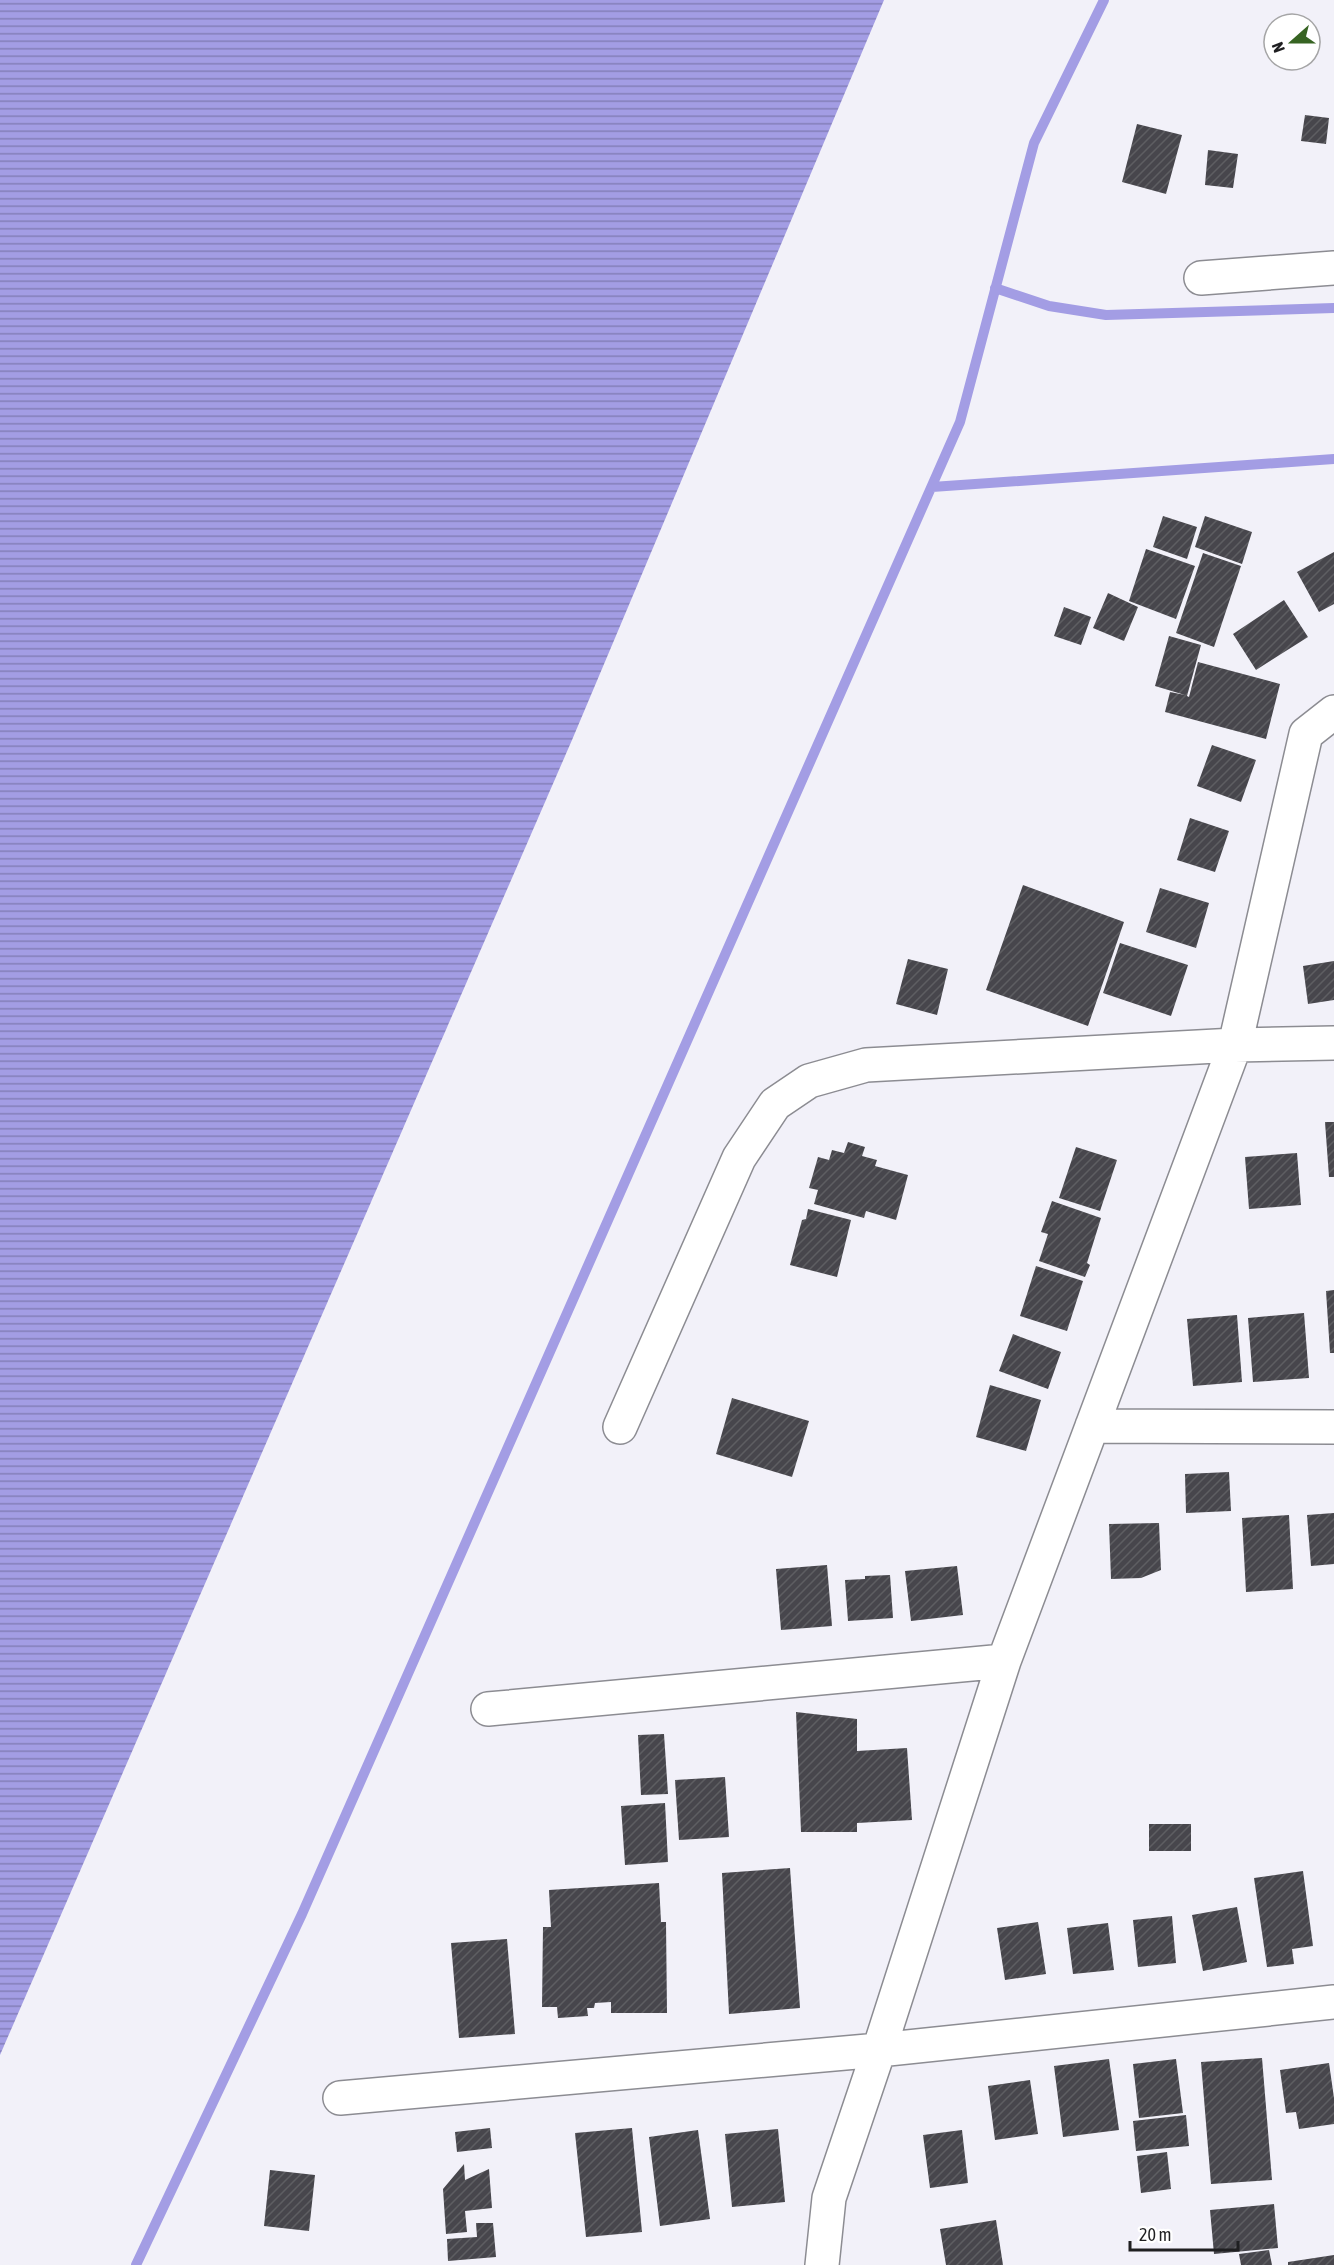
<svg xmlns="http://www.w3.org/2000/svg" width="1334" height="2265" font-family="'Asap Condensed',sans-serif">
	<defs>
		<pattern id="water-rules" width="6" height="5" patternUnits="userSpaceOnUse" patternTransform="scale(1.5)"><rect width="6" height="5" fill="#a39de4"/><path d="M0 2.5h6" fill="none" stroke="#847fb8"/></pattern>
		<pattern id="building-hatch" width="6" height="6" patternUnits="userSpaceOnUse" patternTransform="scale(1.5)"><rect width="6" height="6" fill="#47464c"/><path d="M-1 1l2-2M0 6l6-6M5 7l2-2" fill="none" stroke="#5e5e62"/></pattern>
	</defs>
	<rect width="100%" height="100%" fill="#f2f1f9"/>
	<path fill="url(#water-rules)" d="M 0,0 L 884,0 L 572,740 L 0,2055 Z"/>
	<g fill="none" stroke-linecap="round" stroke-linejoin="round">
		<path stroke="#a39de4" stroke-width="10" d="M 995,288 L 1049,306 L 1106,315 L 1334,308
			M 932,487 L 1334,459
			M 136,2265 L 302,1914 L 960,422 L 1034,143 L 1104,0"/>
	</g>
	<path fill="url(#building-hatch)" d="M 1305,115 L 1329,118 L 1326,144 L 1301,141 Z
		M 1137,124 L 1182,135 L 1166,194 L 1122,182 Z
		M 1208,150 L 1238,154 L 1233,188 L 1205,185 Z
		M 1163,516 L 1197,527 L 1187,559 L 1153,547 Z
		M 1205,516 L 1252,532 L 1242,564 L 1195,547 Z
		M 1146,549 L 1195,566 L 1176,619 L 1129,601 Z
		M 1334,552 L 1334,604 L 1319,612 L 1297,572 Z
		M 1203,553 L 1241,566 L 1214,647 L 1176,633 Z
		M 1108,593 L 1138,607 L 1124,641 L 1093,628 Z
		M 1284,600 L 1308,637 L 1256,670 L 1233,634 Z
		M 1064,607 L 1091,617 L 1081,645 L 1054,636 Z
		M 1169,636 L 1201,645 L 1187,696 L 1189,697 L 1198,662 L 1280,684 L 1266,739 L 1165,712 L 1170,692 L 1185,695 L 1155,686 Z
		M 1212,745 L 1256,760 L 1241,802 L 1197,786 Z
		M 1190,818 L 1229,831 L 1215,872 L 1177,860 Z
		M 1023,885 L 1124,922 L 1088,1026 L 986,990 Z
		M 1160,888 L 1209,903 L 1196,948 L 1146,932 Z
		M 1120,943 L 1188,965 L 1171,1016 L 1103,993 Z
		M 908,959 L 948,969 L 937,1015 L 896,1004 Z
		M 1334,961 L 1334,1000 L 1308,1004 L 1303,966 Z
		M 1325,1122 L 1334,1122 L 1334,1177 L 1329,1177 Z
		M 848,1142 L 865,1147 L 862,1156 L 877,1160 L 875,1166 L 908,1175 L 896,1220 L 866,1211 L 864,1218 L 814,1204 L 818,1190 L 809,1188 L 818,1157 L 829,1160 L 832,1150 L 844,1153 Z
		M 1076,1147 L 1117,1160 L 1100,1211 L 1059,1198 Z
		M 1297,1153 L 1301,1205 L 1249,1209 L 1245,1157 Z
		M 1052,1201 L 1101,1218 L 1087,1263 L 1090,1265 L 1085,1277 L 1039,1261 L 1048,1234 L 1041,1232 Z
		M 808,1209 L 851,1220 L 837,1277 L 790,1265 L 802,1220 L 806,1219 Z
		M 1036,1266 L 1083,1281 L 1067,1331 L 1020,1316 Z
		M 1334,1290 L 1334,1353 L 1330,1353 L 1326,1291 Z
		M 1304,1313 L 1309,1378 L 1253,1382 L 1248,1318 Z
		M 1237,1315 L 1242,1382 L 1193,1386 L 1187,1319 Z
		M 1013,1334 L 1061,1352 L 1048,1389 L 999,1371 Z
		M 990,1385 L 1041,1400 L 1026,1451 L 976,1437 Z
		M 732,1398 L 809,1421 L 792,1477 L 716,1454 Z
		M 1229,1472 L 1231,1511 L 1186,1513 L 1185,1474 Z
		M 1334,1513 L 1334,1564 L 1311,1566 L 1307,1515 Z
		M 1289,1515 L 1293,1589 L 1246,1592 L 1242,1518 Z
		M 1159,1523 L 1161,1570 L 1141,1578 L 1111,1579 L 1109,1524 Z
		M 827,1565 L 832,1626 L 781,1630 L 776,1569 Z
		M 957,1566 L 963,1615 L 911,1621 L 905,1571 Z
		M 890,1575 L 893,1618 L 848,1621 L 845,1580 L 865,1579 L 865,1576 Z
		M 796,1712 L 857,1719 L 857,1751 L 907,1748 L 912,1820 L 857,1823 L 857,1832 L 801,1832 Z
		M 664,1734 L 668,1794 L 641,1795 L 638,1735 Z
		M 725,1777 L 729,1837 L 679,1840 L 675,1780 Z
		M 665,1803 L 668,1862 L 625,1865 L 621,1806 Z
		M 1149,1824 L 1191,1824 L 1191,1851 L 1149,1851 Z
		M 790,1868 L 800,2008 L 729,2014 L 722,1873 Z
		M 1303,1871 L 1313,1946 L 1292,1949 L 1294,1964 L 1267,1967 L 1254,1878 Z
		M 659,1883 L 661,1922 L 666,1922 L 667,2013 L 611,2013 L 611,2002 L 595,2003 L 594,2008 L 587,2008 L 588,2016 L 558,2018 L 557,2007 L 542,2007 L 543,1927 L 551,1927 L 549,1890 Z
		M 1237,1907 L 1247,1962 L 1203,1971 L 1192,1915 Z
		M 1172,1916 L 1176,1963 L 1138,1967 L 1133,1920 Z
		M 1038,1922 L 1046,1974 L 1005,1980 L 997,1928 Z
		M 1108,1923 L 1114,1970 L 1073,1974 L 1067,1928 Z
		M 507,1939 L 515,2034 L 459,2038 L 451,1943 Z
		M 1262,2058 L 1272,2180 L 1211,2184 L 1201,2062 Z
		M 1109,2059 L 1119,2130 L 1063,2137 L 1054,2066 Z
		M 1176,2059 L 1183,2113 L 1139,2118 L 1133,2064 Z
		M 1329,2063 L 1334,2098 L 1334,2124 L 1299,2129 L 1296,2112 L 1286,2113 L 1280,2070 Z
		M 1030,2080 L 1038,2134 L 995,2140 L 988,2086 Z
		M 1186,2115 L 1189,2146 L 1136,2151 L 1133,2121 Z
		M 490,2128 L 492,2148 L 457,2152 L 455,2132 Z
		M 632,2128 L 642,2232 L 586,2237 L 575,2133 Z
		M 778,2129 L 785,2202 L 732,2207 L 725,2134 Z
		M 698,2130 L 710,2219 L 660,2226 L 649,2137 Z
		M 962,2130 L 968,2183 L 930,2188 L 923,2135 Z
		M 1167,2152 L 1171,2189 L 1141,2193 L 1137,2156 Z
		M 464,2164 L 465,2180 L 489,2169 L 492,2208 L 465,2211 L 467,2232 L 446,2234 L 443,2189 Z
		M 270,2170 L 315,2175 L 309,2231 L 264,2226 Z
		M 1274,2204 L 1278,2248 L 1214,2254 L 1210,2210 Z
		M 996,2220 L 1003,2265 L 946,2265 L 940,2229 Z
		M 476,2223 L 493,2223 L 496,2257 L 448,2261 L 447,2239 L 477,2237 Z
		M 1269,2250 L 1272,2265 L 1241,2265 L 1239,2254 Z
		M 1334,2255 L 1334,2265 L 1288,2265 L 1288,2262 Z"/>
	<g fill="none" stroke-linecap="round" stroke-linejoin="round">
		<g stroke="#8c8c92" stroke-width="36">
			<path id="minor" d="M 1201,278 L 1334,268
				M 1092,1426 L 1334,1427
				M 620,1427 L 739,1158 L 775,1104 L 809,1081 L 866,1065 L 1235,1045 L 1334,1043
				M 488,1709 L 1004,1661
				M 340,2098 L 879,2050 L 1334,2002
				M 822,2265 L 829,2198 L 879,2050 L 1004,1661 L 1235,1045 L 1306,734 L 1334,712"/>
		</g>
		<use href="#minor" stroke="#fff" stroke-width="33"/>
	</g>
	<g transform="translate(1292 42) rotate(249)"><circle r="28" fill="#ffffff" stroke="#a5a5a6" stroke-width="1.5"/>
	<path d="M0-4.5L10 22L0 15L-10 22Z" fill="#376423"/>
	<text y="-9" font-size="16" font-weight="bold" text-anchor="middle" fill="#1f1f21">N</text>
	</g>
	<path d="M1130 2241v9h108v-9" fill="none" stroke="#1f1f21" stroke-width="3"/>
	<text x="1139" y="2241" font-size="18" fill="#1f1f21" stroke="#ffffff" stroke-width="4.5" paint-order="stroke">20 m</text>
</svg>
